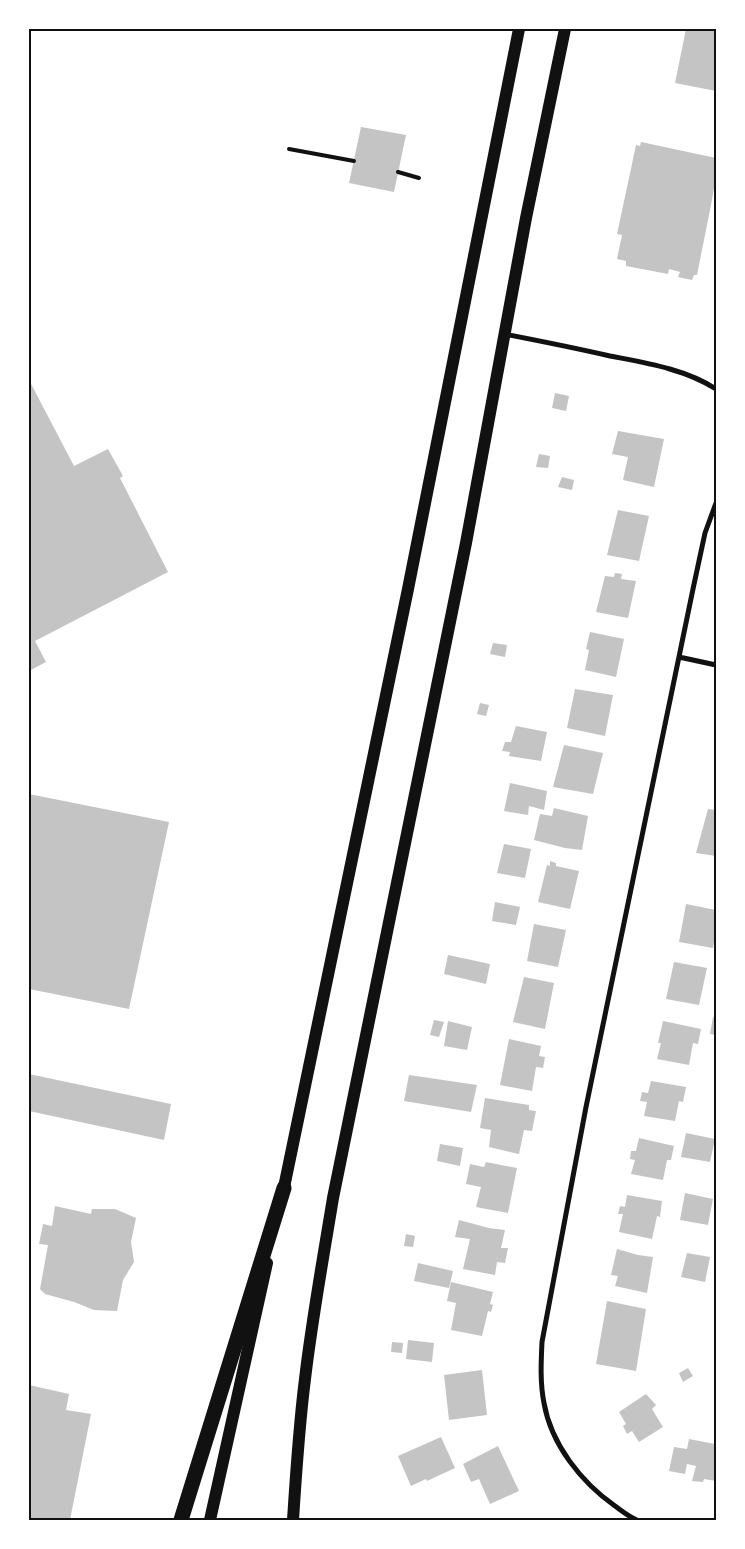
<svg xmlns="http://www.w3.org/2000/svg" width="745" height="1549" font-family="Montserrat,sans-serif">
	<rect width="100%" height="100%" fill="#fff"/>
	<path fill="#c4c4c4" d="M 686,29 L 716,29 L 716,91 L 675,83 Z
		M 361,127 L 406,135 L 394,192 L 349,183 Z
		M 641,142 L 716,158 L 716,177 L 711,205 L 697,275 L 694,275 L 692,280 L 678,277 L 680,272 L 669,269 L 668,274 L 626,266 L 626,261 L 617,259 L 622,235 L 617,234 L 632,164 L 636,145 L 640,146 Z
		M 29,380 L 74,466 L 108,449 L 123,476 L 120,478 L 168,572 L 35,641 L 46,662 L 29,671 Z
		M 555,393 L 569,396 L 566,411 L 552,408 Z
		M 618,431 L 664,439 L 654,487 L 623,480 L 628,457 L 612,454 Z
		M 539,454 L 550,456 L 548,468 L 536,467 Z
		M 562,477 L 574,480 L 572,490 L 558,487 Z
		M 618,510 L 649,516 L 639,561 L 607,555 Z
		M 615,573 L 622,574 L 621,579 L 636,581 L 628,618 L 596,612 L 605,576 L 614,577 Z
		M 590,632 L 624,639 L 616,677 L 585,670 L 589,650 L 586,649 Z
		M 493,643 L 507,645 L 505,657 L 490,654 Z
		M 575,689 L 613,695 L 605,736 L 567,728 Z
		M 480,703 L 489,705 L 486,716 L 477,714 Z
		M 516,726 L 547,732 L 541,761 L 509,756 L 510,752 L 502,751 L 505,742 L 511,742 Z
		M 564,745 L 603,753 L 593,794 L 553,787 Z
		M 510,783 L 547,791 L 544,810 L 529,806 L 528,815 L 504,811 Z
		M 29,794 L 169,822 L 129,1009 L 29,989 Z
		M 554,808 L 588,816 L 582,850 L 565,848 L 534,840 L 540,814 L 552,816 Z
		M 708,809 L 716,810 L 716,856 L 696,853 Z
		M 504,844 L 531,849 L 525,878 L 497,873 Z
		M 550,861 L 556,863 L 556,866 L 579,871 L 570,909 L 538,902 L 547,865 L 550,866 Z
		M 495,902 L 520,907 L 516,925 L 492,921 Z
		M 686,904 L 716,910 L 716,929 L 713,948 L 679,942 Z
		M 534,924 L 566,930 L 558,967 L 527,961 Z
		M 448,955 L 490,964 L 486,984 L 444,974 Z
		M 674,962 L 707,968 L 699,1005 L 666,999 Z
		M 524,977 L 554,983 L 545,1029 L 513,1022 Z
		M 713,1017 L 716,1017 L 716,1035 L 710,1034 Z
		M 434,1020 L 444,1022 L 439,1037 L 430,1035 Z
		M 448,1021 L 472,1027 L 467,1050 L 444,1046 Z
		M 663,1021 L 701,1029 L 698,1044 L 693,1043 L 689,1065 L 657,1059 L 661,1043 L 658,1043 Z
		M 509,1039 L 541,1046 L 539,1056 L 545,1057 L 543,1068 L 536,1067 L 532,1091 L 500,1085 Z
		M 29,1074 L 171,1104 L 164,1140 L 29,1111 Z
		M 409,1075 L 477,1085 L 471,1112 L 404,1101 Z
		M 651,1081 L 686,1087 L 683,1102 L 679,1101 L 675,1121 L 644,1116 L 647,1102 L 640,1101 L 642,1092 L 648,1093 Z
		M 485,1098 L 529,1105 L 529,1110 L 536,1111 L 532,1131 L 524,1130 L 519,1154 L 489,1147 L 491,1130 L 480,1128 Z
		M 686,1133 L 715,1139 L 710,1162 L 681,1157 Z
		M 639,1138 L 674,1146 L 671,1160 L 667,1160 L 663,1180 L 631,1174 L 635,1160 L 630,1159 L 631,1151 L 636,1151 Z
		M 440,1144 L 463,1148 L 460,1166 L 437,1161 Z
		M 486,1162 L 517,1168 L 508,1213 L 476,1207 L 481,1187 L 466,1184 L 470,1164 L 484,1167 Z
		M 685,1193 L 713,1199 L 708,1225 L 680,1220 Z
		M 627,1195 L 662,1201 L 660,1217 L 657,1216 L 652,1239 L 619,1232 L 623,1214 L 618,1214 L 620,1206 L 625,1207 Z
		M 55,1206 L 91,1214 L 92,1209 L 115,1209 L 136,1218 L 131,1242 L 134,1262 L 123,1280 L 117,1311 L 94,1310 L 74,1302 L 45,1294 L 40,1289 L 48,1245 L 39,1244 L 43,1224 L 52,1226 Z
		M 459,1220 L 489,1228 L 505,1230 L 501,1248 L 508,1248 L 505,1263 L 497,1262 L 495,1275 L 463,1269 L 470,1239 L 455,1237 Z
		M 406,1234 L 415,1236 L 413,1247 L 404,1246 Z
		M 617,1249 L 638,1255 L 653,1257 L 647,1293 L 615,1286 L 618,1276 L 611,1275 Z
		M 687,1253 L 710,1257 L 705,1282 L 681,1277 Z
		M 418,1263 L 453,1271 L 449,1288 L 414,1281 Z
		M 451,1282 L 493,1292 L 490,1304 L 493,1305 L 491,1312 L 488,1311 L 482,1336 L 451,1330 L 456,1303 L 447,1301 Z
		M 607,1301 L 646,1309 L 636,1371 L 596,1364 Z
		M 408,1340 L 434,1343 L 432,1362 L 406,1359 Z
		M 392,1342 L 403,1343 L 402,1353 L 391,1352 Z
		M 688,1368 L 693,1376 L 683,1382 L 679,1373 Z
		M 482,1370 L 487,1415 L 449,1420 L 444,1375 Z
		M 29,1385 L 69,1394 L 66,1410 L 91,1414 L 70,1520 L 29,1520 Z
		M 646,1394 L 656,1405 L 652,1409 L 663,1427 L 639,1442 L 632,1431 L 627,1434 L 623,1426 L 626,1424 L 619,1412 Z
		M 441,1437 L 455,1468 L 427,1481 L 426,1479 L 411,1486 L 398,1456 Z
		M 689,1439 L 715,1444 L 716,1481 L 704,1479 L 703,1482 L 692,1481 L 696,1466 L 687,1464 L 685,1474 L 669,1471 L 674,1447 L 687,1449 Z
		M 498,1446 L 519,1491 L 490,1504 L 479,1479 L 471,1482 L 463,1464 Z"/>
	<g fill="none" stroke-linecap="round" stroke-linejoin="round">
		<path stroke="#111" stroke-width="4" d="M 289,149 L 354,161
			M 398,172 L 419,178"/>
		<path stroke="#111" stroke-width="5" d="M 504,334 C 540,341 575,348 610,356 C 646,363 685,369 716,389
			M 679,657 L 716,665
			M 637,1520 C 629,1517 622,1511 615,1506 C 581,1482 551,1444 544,1403 C 540,1383 541,1363 542,1342 L 586,1107 L 693,589 L 705,533 L 716,503"/>
		<path stroke="#111" stroke-width="12" d="M 282,1197 L 408,589 L 519,29
			M 210,1520 L 267,1263
			M 293,1520 C 296,1473 299,1426 305,1379 C 312,1319 323,1259 333,1198 L 466,543 L 526,218 L 565,29"/>
		<path stroke="#111" stroke-width="15" d="M 181,1520 L 284,1188"/>
	</g>
	<rect width="745" height="1549" fill="none" stroke="#ffffff" stroke-width="60"/>
	<rect x="30" y="30" width="685" height="1489" fill="none" stroke="#111" stroke-width="2"/>
</svg>
